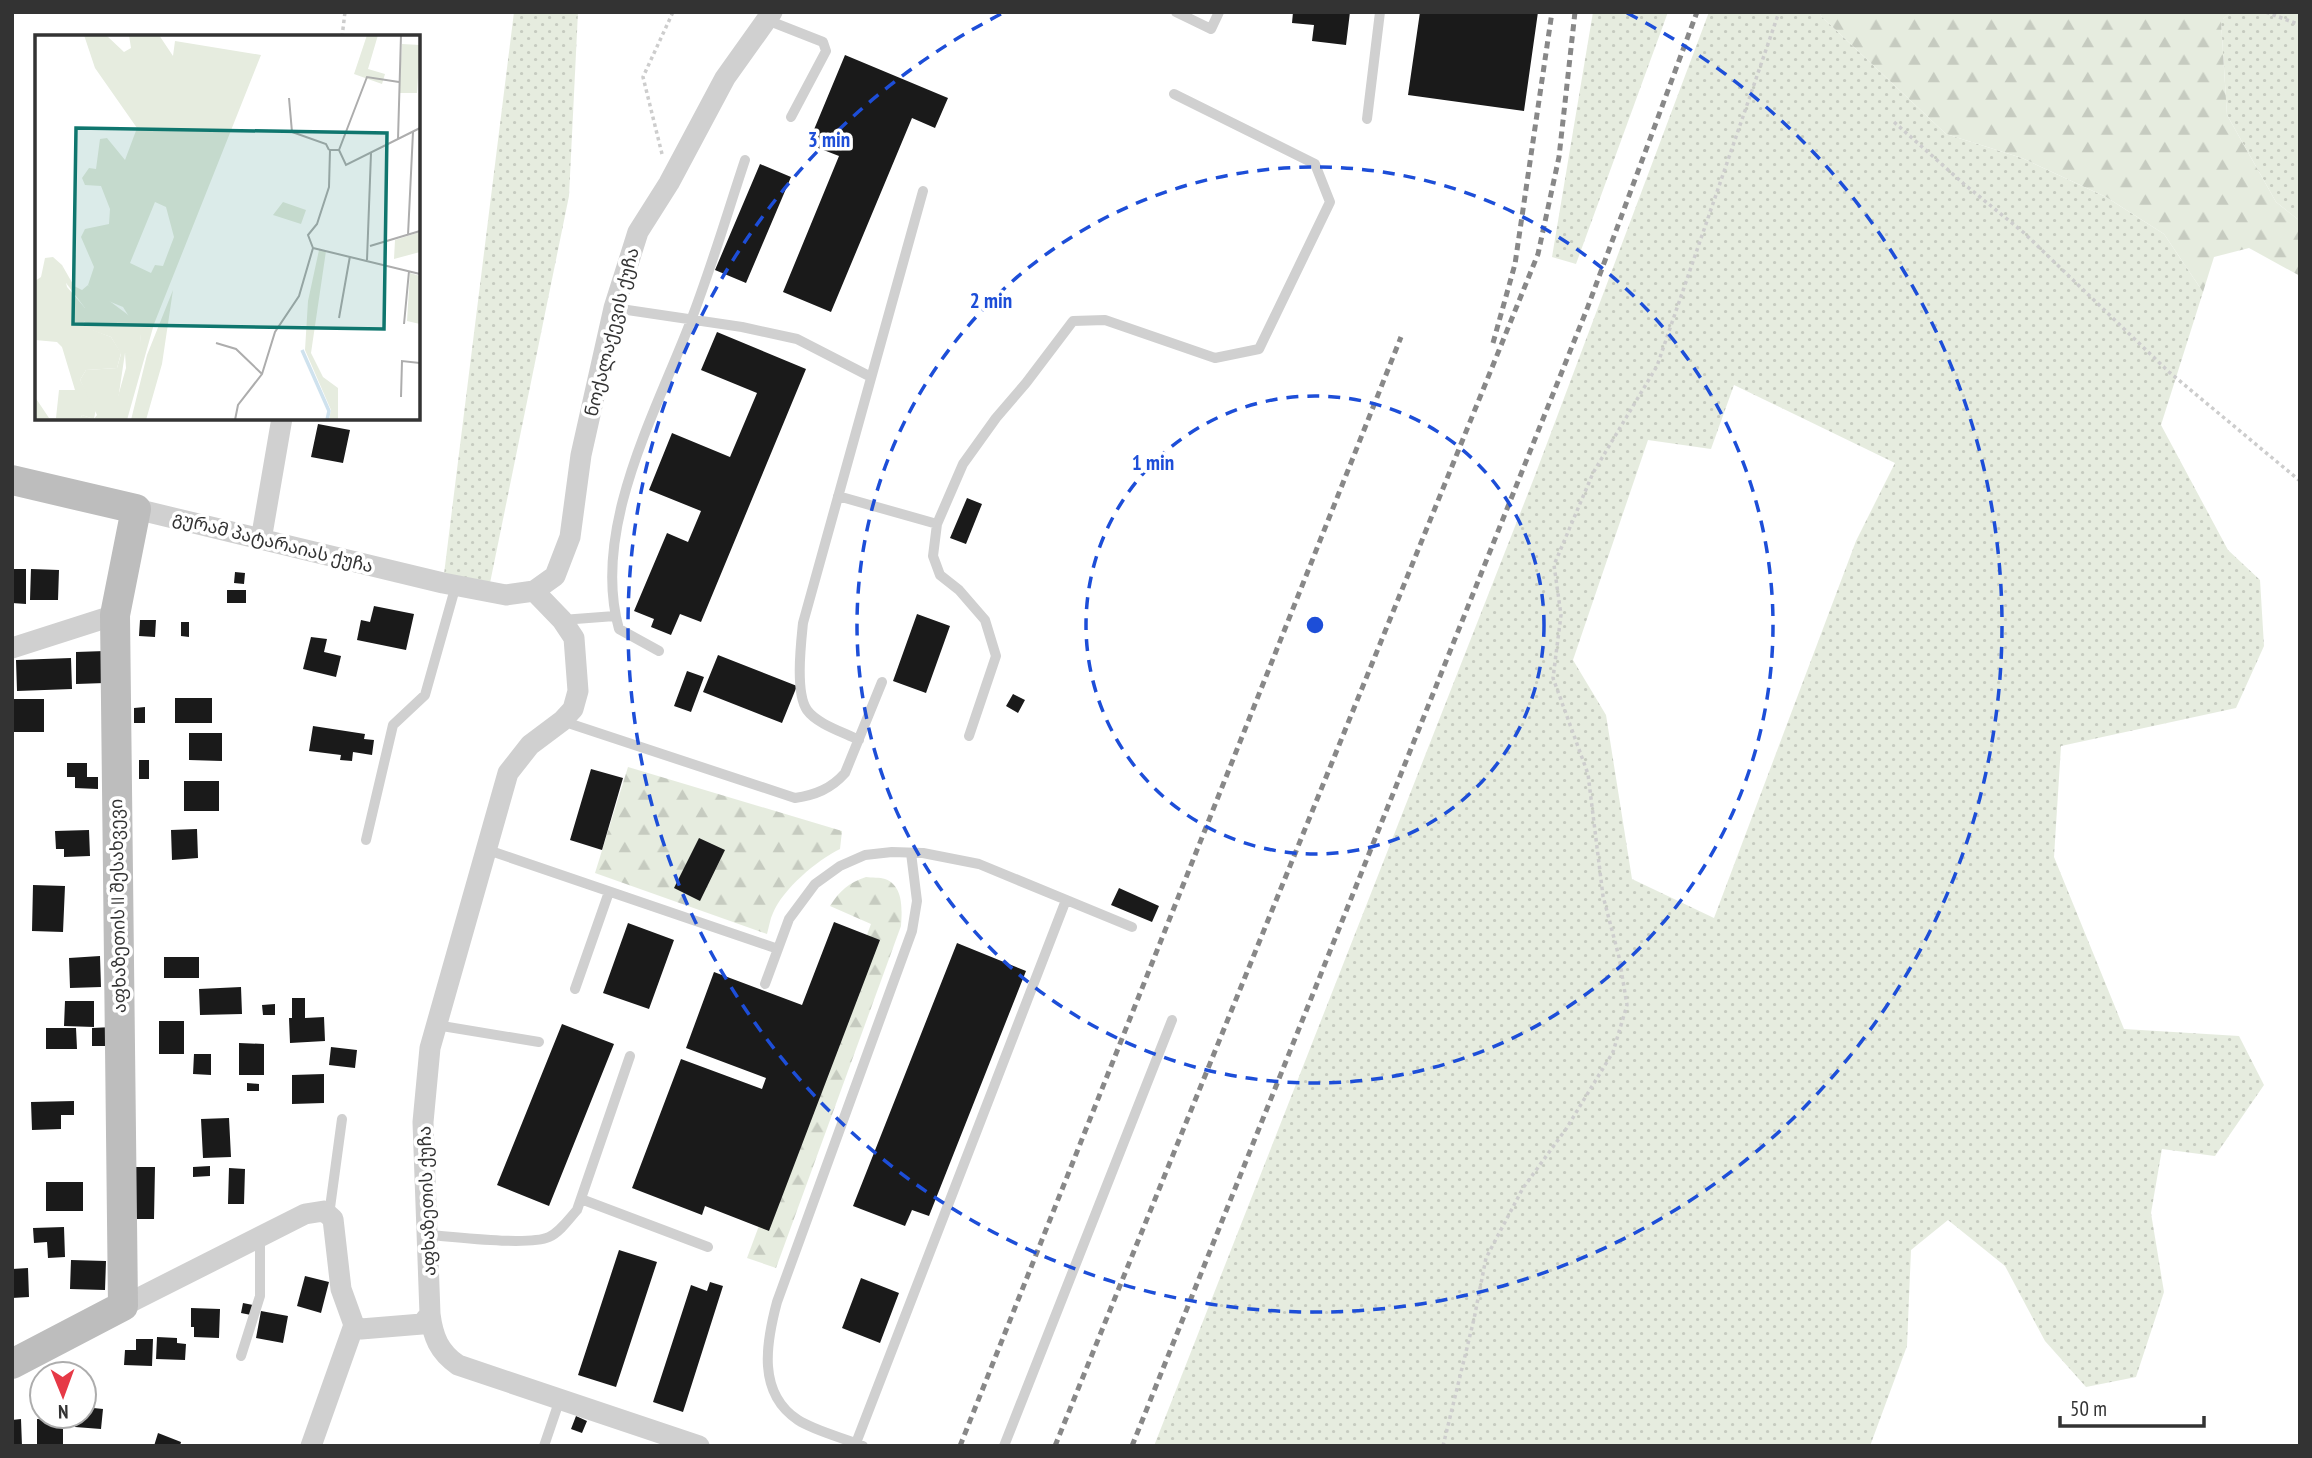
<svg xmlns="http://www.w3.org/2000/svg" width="2312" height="1458" font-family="'PT Sans Narrow','Noto Sans Georgian',sans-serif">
	<defs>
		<pattern id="grass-dots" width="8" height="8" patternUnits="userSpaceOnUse" patternTransform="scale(1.75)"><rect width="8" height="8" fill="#e6ecdf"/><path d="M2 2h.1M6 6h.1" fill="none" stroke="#c6cbc0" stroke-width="1.8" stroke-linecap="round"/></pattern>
		<pattern id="forest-firs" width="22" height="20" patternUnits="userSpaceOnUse" patternTransform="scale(1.75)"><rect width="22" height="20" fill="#e6ecdf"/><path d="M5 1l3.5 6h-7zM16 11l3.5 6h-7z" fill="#c6cbc0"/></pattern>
	</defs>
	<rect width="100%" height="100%" fill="#fff"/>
	<path fill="url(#grass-dots)" fill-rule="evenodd" d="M 514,12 L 578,12 L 569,196 L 490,583 L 444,574 Z
		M 1593,12 L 1668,12 L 1576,264 L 1552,257 Z
		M 1709,12 L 1820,12 L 1821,16 L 1946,134 L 2022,158 L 2106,197 L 2164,234 L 2203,292 L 2161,425 L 2228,550 L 2260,580 L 2264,646 L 2236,708 L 2061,746 L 2054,857 L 2124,1029 L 2239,1036 L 2264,1085 L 2215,1156 L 2162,1149 L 2151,1213 L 2164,1292 L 2136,1377 L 2086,1387 L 2045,1341 L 2005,1266 L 1948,1220 L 1911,1250 L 1907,1346 L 1870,1446 L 1154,1446 L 1534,478 ZM 1734,385 L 1895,463 L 1856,541 L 1714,918 L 1632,879 L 1606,715 L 1573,660 L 1648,440 L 1711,449 Z
		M 2231,12 L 2300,12 L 2300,221 L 2276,202 L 2227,115 L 2221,21 Z"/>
	<path fill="url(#forest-firs)" d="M 1820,12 L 2231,12 L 2221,21 L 2227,115 L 2276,202 L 2300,221 L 2300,276 L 2249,248 L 2214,257 L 2203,292 L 2164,234 L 2106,197 L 2022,158 L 1946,134 L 1821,16 Z
		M 628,767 L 842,831 L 840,849 C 817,860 783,889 773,913 C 770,919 769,927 767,934 L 595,873 Z
		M 866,877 C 872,878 880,877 885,879 C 904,886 902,910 901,926 L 776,1268 L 747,1258 L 871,924 L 830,906 C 840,890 849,883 866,877 Z"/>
	<path fill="#1a1a1a" d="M 1293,12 L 1350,12 L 1346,45 L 1312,41 L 1314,25 L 1292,23 Z
		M 1420,12 L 1538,12 L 1524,111 L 1408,95 Z
		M 845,55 L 948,98 L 935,128 L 912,118 L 831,312 L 783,292 L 839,156 L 808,144 Z
		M 760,164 L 791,177 L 746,283 L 715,270 Z
		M 717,332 L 806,369 L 701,622 L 680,614 L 671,635 L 651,627 L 654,619 L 634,611 L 667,533 L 688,542 L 701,511 L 649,490 L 672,433 L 730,457 L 757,393 L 701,370 Z
		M 318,424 L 350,430 L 343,463 L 311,457 Z
		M 967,498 L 982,504 L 966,544 L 950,538 Z
		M 12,569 L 26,569 L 26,604 L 12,603 Z
		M 31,569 L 59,570 L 58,600 L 30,600 Z
		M 235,572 L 245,573 L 244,584 L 234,583 Z
		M 227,590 L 246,590 L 246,603 L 227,603 Z
		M 374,606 L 414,614 L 406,650 L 357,640 L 361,620 L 370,622 Z
		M 917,614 L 950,626 L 926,693 L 893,681 Z
		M 140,620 L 156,620 L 155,637 L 139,636 Z
		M 181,622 L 189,622 L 189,637 L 181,636 Z
		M 311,637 L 327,639 L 324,652 L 341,656 L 336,677 L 303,669 Z
		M 105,651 L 105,683 L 76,684 L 76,652 Z
		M 718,655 L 797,686 L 782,723 L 703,692 Z
		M 71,658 L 72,689 L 17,691 L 16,660 Z
		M 687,671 L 704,677 L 691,712 L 674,706 Z
		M 1013,694 L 1025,700 L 1018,713 L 1006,706 Z
		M 175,698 L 212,698 L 212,723 L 175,723 Z
		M 12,699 L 44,699 L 44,732 L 12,732 Z
		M 145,707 L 145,723 L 134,723 L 134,708 Z
		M 313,726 L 365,734 L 364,739 L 374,740 L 372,755 L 353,752 L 352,761 L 340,760 L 341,755 L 309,751 Z
		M 189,733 L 222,733 L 222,761 L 189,760 Z
		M 139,760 L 149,760 L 149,779 L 139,779 Z
		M 67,763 L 87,763 L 87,777 L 98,777 L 98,789 L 75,788 L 75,777 L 67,777 Z
		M 591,769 L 623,778 L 602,850 L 570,840 Z
		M 184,781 L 219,781 L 219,811 L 184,811 Z
		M 197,829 L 198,858 L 172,860 L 171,830 Z
		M 89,830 L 90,856 L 64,857 L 64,849 L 56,849 L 55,831 Z
		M 699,838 L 725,850 L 700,901 L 674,888 Z
		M 33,885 L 65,886 L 63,932 L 32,931 Z
		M 1119,888 L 1159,906 L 1152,922 L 1111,905 Z
		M 834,922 L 880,940 L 769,1231 L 705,1206 L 702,1215 L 632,1188 L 681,1059 L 762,1089 L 766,1078 L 686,1048 L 714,972 L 802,1005 Z
		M 628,923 L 674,940 L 649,1009 L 603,993 Z
		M 957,943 L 1026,971 L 929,1216 L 912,1210 L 905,1226 L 853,1206 Z
		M 100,956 L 101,987 L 70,988 L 69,958 Z
		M 164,957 L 199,957 L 199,978 L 164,978 Z
		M 241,987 L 242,1014 L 200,1015 L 199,989 Z
		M 292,998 L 305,998 L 305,1018 L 324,1017 L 325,1041 L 290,1043 L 289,1018 L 292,1018 Z
		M 65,1001 L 94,1001 L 94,1027 L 64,1026 Z
		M 275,1004 L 275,1015 L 263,1015 L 262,1005 Z
		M 159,1021 L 184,1021 L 184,1054 L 159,1054 Z
		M 562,1024 L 614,1044 L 549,1206 L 497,1185 Z
		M 113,1027 L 113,1046 L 92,1046 L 92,1028 Z
		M 46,1028 L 76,1028 L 77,1049 L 46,1049 Z
		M 239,1043 L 264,1044 L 264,1075 L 239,1075 Z
		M 331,1047 L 357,1050 L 355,1068 L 329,1065 Z
		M 194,1054 L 211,1054 L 211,1075 L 193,1074 Z
		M 324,1074 L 324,1103 L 292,1104 L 292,1075 Z
		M 247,1083 L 259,1084 L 259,1091 L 247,1091 Z
		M 74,1101 L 74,1115 L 61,1115 L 61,1129 L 32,1130 L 31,1102 Z
		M 229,1118 L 231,1157 L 203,1158 L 201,1119 Z
		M 210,1166 L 210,1176 L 193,1177 L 193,1167 Z
		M 136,1167 L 155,1167 L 154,1219 L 136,1219 Z
		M 229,1168 L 245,1169 L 244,1204 L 228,1204 Z
		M 46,1182 L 83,1182 L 83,1211 L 46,1211 Z
		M 64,1227 L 65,1257 L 48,1258 L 47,1242 L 34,1243 L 33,1228 Z
		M 619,1250 L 657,1262 L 616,1387 L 578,1375 Z
		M 71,1260 L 106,1261 L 105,1290 L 70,1289 Z
		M 28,1268 L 29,1297 L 12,1298 L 12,1269 Z
		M 305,1276 L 329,1282 L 321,1313 L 297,1306 Z
		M 861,1278 L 899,1293 L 880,1343 L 842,1328 Z
		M 710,1282 L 723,1286 L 683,1412 L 653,1402 L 691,1285 L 707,1291 Z
		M 243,1303 L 253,1305 L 251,1315 L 241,1313 Z
		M 191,1308 L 220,1309 L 219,1338 L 194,1337 L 194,1327 L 191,1327 Z
		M 261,1311 L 288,1316 L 283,1343 L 256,1338 Z
		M 157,1337 L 177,1338 L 177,1343 L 186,1344 L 185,1360 L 156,1359 Z
		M 136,1339 L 153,1339 L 152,1366 L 124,1365 L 125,1350 L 136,1350 Z
		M 84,1407 L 103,1409 L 101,1429 L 75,1427 L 76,1416 L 84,1416 Z
		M 576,1416 L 587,1421 L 582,1433 L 571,1429 Z
		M 21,1419 L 22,1446 L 12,1446 L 12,1420 Z
		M 37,1419 L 63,1419 L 63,1446 L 37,1446 Z
		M 158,1433 L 181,1442 L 180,1446 L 154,1446 Z"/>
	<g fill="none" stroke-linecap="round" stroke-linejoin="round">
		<path stroke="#cdcdcd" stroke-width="3.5" stroke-dasharray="3.5 3.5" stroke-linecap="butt" d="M 2266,12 L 2300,25
			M 342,37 L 345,12
			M 1894,122 L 1964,184 L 2023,232 L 2169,372 L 2300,481
			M 662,154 L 643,77 L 673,12
			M 1443,1446 L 1474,1319 L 1486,1258 L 1523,1188 L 1566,1129 L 1613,1052 L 1627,1005 L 1619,957 L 1603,896 L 1588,774 L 1553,678 L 1561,615 L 1554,565 L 1593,473 L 1657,366 L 1779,12"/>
		<path stroke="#d0d0d0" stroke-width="10" d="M 1176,12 L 1211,29 L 1219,12
			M 767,20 L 823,42 L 826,51 L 791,117
			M 1367,119 L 1380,12
			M 614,308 L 742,327 L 797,339 L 871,377
			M 838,496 L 937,524 L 933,556 L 940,575 L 959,590 L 985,620 L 996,656 L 969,736
			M 937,524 L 963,464 L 996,418 L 1026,383 L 1073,321 L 1105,320 L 1215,358 L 1259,349 L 1330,202 L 1315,164 L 1174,94
			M 562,620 L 615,616
			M 659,651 L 619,629 C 591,530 655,414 690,323 C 711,269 727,214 745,160
			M 562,721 L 795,798 C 815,795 831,789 845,773 L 882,682
			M 859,740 C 843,732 817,724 807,710 C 795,693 801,643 803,623 L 923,191
			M 366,840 L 393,725 L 425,695 L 456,585
			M 485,849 L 778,949
			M 765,984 L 789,919 L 815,884 L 840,866 L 865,855 L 892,852 L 923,853 L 979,864 L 1132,927
			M 575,989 L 609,892
			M 436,1025 L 539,1042
			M 581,1199 L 708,1247
			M 329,1215 L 342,1119
			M 429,1235 C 454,1237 529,1246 549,1237 C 560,1232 569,1219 577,1210 L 630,1056
			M 241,1356 L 260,1296 L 260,1237
			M 856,1443 L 1066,900
			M 544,1446 L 560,1399
			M 863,1446 C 844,1438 815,1431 798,1420 C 757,1393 766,1343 777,1302 L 912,931 L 917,901 L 911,853
			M 1004,1446 L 1172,1020"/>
		<path stroke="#d0d0d0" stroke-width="21" d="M 136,509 L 443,583 L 506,595 L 534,591 L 555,576 L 570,537 L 581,455 L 614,308 L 638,232 L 669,183 L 725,78 L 772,12
			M 261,540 L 282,418
			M 12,648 L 115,615
			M 123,1306 L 305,1214 L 324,1211 L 333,1219 L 341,1289 L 354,1325 L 361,1329 L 422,1324 L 430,1314 L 423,1122 L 430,1048 L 508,773 L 530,745 L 562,721 L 573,709 L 578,691 L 574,638 L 562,620 L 534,591
			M 430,1314 C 433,1337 439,1352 458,1365 L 699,1446
			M 311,1446 L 354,1325"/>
		<path stroke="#bdbdbd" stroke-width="30" d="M 12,480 L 136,509 L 115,615 L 123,1306 L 12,1364"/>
		<path stroke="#888" stroke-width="5" stroke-dasharray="7 5" stroke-linecap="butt" d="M 1493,343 L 1515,264 L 1552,12
			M 960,1446 L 1401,337
			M 1055,1446 L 1538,254 L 1559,157 L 1575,12
			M 1132,1446 L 1587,309 L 1697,12"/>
	</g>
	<g fill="none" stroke="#1d4ed8" stroke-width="3.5" stroke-dasharray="12 9">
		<circle cx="1315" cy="625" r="229"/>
		<circle cx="1315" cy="625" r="458"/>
		<path d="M1627 13A687 687 0 1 1 1003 13"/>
	</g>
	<g text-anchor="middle" stroke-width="7" stroke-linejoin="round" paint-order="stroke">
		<g font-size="18" fill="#333" stroke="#fff">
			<text transform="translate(612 332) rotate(-76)" y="6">ნოქალაქევის ქუჩა</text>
			<text transform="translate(273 542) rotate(14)" y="6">გურამ პატარაიას ქუჩა</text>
			<text transform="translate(118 906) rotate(-91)" y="6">აფხაზეთის II შესახვევი</text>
			<text transform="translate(427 1201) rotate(-92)" y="6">აფხაზეთის ქუჩა</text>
		</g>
	</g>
	<g transform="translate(35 35)">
		<rect width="385" height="385" fill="#fff"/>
		<path d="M 49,0 L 71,0 L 89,17 L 96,13 L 94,0 L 124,0 L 138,21 L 140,6 L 226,20 L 119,289 L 92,385 L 80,385 L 80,372 L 91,333 L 90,318 L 97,320 L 106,312 L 105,299 L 88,272 L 66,263 L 53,250 L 59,232 L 46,202 L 50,194 L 74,189 L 75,174 L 66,151 L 50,150 L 47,143 L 54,133 L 61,134 L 65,104 L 72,103 L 90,125 L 102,93 L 60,33 ZM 120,167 L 131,172 L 139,202 L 128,231 L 120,230 L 116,238 L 95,228 ZM 332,0 L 343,0 L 333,34 L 350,39 L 347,49 L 319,39 ZM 367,9 L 385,10 L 382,58 L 364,58 ZM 385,197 L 385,217 L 359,224 L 360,205 ZM 284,215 L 291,216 L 276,318 L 288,342 L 303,353 L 303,385 L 294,385 L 296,375 L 270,315 L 273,266 ZM 18,222 L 27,230 L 32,252 L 50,273 L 50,286 L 45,290 L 76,302 L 86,318 L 82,333 L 51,335 L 45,345 L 61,373 L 59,384 L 47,380 L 45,385 L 0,385 L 0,362 L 14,383 L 21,383 L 24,355 L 40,355 L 27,312 L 22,307 L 0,305 L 0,246 L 6,242 L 10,223 ZM 375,238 L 385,241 L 385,289 L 372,286 ZM 138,255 L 127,329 L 111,385 L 96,385 L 112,320 Z" fill="#e6ecdf" fill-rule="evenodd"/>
		<path d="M 248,167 L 271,175 L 266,189 L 238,180 ZM 27,230 L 39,251 L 47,255 L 53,250 L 104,288 L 107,317 L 102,327 L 90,318 L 80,385 L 45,385 L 47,380 L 59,384 L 62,380 L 45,345 L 51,335 L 82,333 L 86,319 L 76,302 L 45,291 L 50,286 L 50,273 L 28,244 Z" fill="#e6ecdf"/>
		<path fill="none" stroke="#cfe2ee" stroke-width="3.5" d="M 267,315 L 294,376 L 292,385"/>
		<path fill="none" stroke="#adadad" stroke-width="2" d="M 254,63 L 257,97 L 291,109 L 294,115M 363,104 L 366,0M 304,115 L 332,42 L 364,47M 373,200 L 378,97M 335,211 L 385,196M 278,213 L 273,200 L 282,189 L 294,152 L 295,115 L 304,115 L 311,130 L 385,93M 278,213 L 385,239M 332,225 L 336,118M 304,283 L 315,221M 369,289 L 374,236M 181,308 L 201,314 L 227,339M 366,362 L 367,326 L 385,328M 200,385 L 203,370 L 227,339 L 240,297 L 264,261 L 278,213"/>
		<path fill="#0f766e" fill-opacity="0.15" stroke="#0f766e" stroke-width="3.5" d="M 41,93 L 352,98 L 349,294 L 38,289 Z"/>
		<rect width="385" height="385" fill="none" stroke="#333" stroke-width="3.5"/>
	</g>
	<circle cx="1315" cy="625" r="10" fill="#1d4ed8" stroke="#fff" stroke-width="3.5"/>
	<g font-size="21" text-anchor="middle" font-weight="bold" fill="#1d4ed8" stroke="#fff" stroke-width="7" stroke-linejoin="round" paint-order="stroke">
		<text x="829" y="147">3 min</text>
		<text x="991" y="308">2 min</text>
		<text x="1153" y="470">1 min</text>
	</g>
	<rect width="2312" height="1458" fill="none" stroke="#333333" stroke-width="28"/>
	<g transform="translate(63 1395) rotate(179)"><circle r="33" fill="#ffffff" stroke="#adadad" stroke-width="2"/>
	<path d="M0-5L12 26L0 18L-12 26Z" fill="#e63946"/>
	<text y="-10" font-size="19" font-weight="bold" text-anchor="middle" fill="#333333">N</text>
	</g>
	<path d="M2060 1416v10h144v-10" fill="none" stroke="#333333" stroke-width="3.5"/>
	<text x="2070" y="1416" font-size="21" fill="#333333" stroke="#ffffff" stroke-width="5" paint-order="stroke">50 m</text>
</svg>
